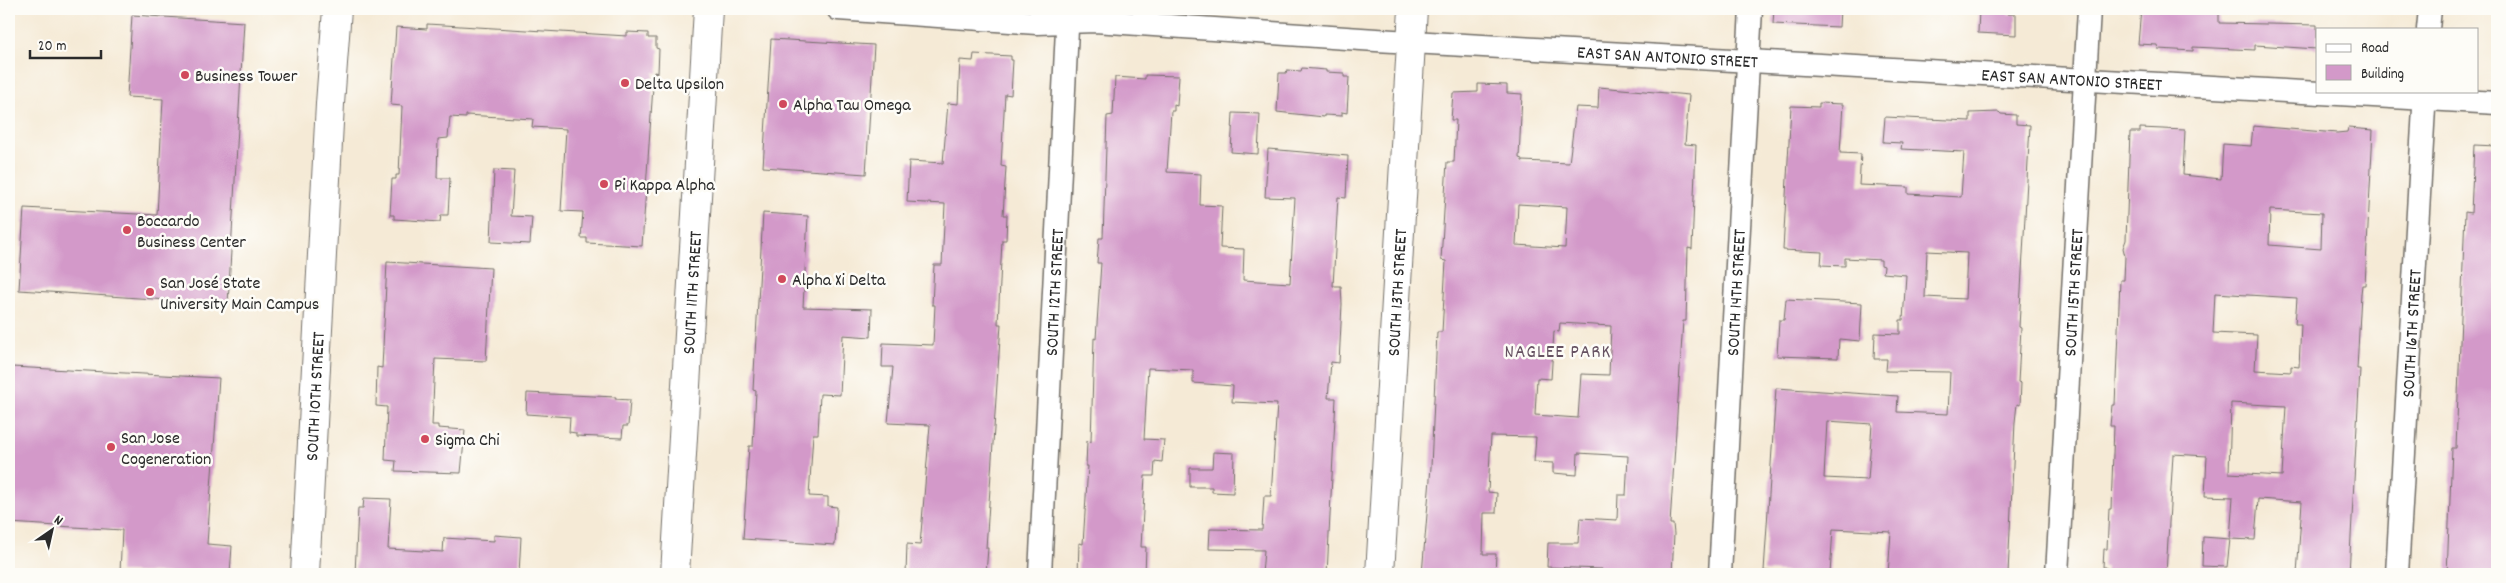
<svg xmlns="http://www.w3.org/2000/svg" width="2506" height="583" font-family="Dekko,sans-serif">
	<rect width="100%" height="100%" fill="#fdfcf7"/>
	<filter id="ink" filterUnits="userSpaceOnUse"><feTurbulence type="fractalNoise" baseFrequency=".02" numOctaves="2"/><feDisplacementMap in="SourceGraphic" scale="10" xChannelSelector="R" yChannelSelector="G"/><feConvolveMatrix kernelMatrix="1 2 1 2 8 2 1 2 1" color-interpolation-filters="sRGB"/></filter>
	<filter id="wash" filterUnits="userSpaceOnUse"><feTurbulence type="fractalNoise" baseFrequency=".0096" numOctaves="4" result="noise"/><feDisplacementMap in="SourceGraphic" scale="20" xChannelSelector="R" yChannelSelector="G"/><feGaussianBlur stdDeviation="1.12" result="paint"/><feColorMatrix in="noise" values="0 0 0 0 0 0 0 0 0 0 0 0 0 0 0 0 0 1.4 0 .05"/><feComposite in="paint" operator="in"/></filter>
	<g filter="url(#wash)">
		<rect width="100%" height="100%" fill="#f5ead6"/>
		<g id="blocks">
			<path fill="#d399c9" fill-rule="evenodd" d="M 1774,9 L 1840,9 L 1839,27 L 1773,24 Z
				M 1979,9 L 2009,9 L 2008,14 L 2016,14 L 2016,35 L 1978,33 Z
				M 2141,9 L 2219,12 L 2219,23 L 2317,25 L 2317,49 L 2255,45 L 2255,50 L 2193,47 L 2193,51 L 2158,49 L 2157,45 L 2138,44 Z
				M 132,15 L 244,22 L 228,304 L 19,290 L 24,208 L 157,215 L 163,99 L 127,97 Z
				M 427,24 L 627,36 L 627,32 L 648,33 L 648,38 L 656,38 L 656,48 L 659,49 L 658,73 L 654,72 L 642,246 L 587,243 L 587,238 L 581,238 L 583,212 L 561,211 L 566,129 L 532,127 L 533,119 L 466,115 L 466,118 L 450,117 L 448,138 L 438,139 L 437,178 L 450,178 L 448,215 L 441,215 L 440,222 L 394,219 L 394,215 L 390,215 L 392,179 L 396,179 L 396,175 L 399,175 L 402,106 L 391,105 L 396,27 L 427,29 Z
				M 771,39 L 874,45 L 866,174 L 763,167 Z
				M 974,54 L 1011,56 L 1011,60 L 1013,60 L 1011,95 L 1005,94 L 1001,166 L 1006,167 L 1003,215 L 1007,215 L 1006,240 L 1002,240 L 998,324 L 1001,324 L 986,548 L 988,548 L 986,574 L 906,574 L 907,544 L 920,545 L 930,425 L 888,423 L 893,367 L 882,367 L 883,343 L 933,345 L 935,305 L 932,305 L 934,265 L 942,265 L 945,204 L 907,202 L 909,161 L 943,163 L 948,103 L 958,104 L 960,60 L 973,61 Z
				M 1302,68 L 1326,70 L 1326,72 L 1344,73 L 1344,77 L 1349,77 L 1347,113 L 1342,112 L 1342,116 L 1324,115 L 1324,117 L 1277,112 L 1279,73 L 1286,73 L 1287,70 L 1301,71 Z
				M 1145,75 L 1179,76 L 1177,106 L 1174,105 L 1174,111 L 1171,111 L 1167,172 L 1201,174 L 1200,205 L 1222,206 L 1220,248 L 1244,249 L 1243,280 L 1290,283 L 1295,198 L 1265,197 L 1268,149 L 1348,156 L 1346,198 L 1338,197 L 1333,286 L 1341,286 L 1342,304 L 1339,363 L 1331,362 L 1328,398 L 1336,398 L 1327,574 L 1262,574 L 1264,550 L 1209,549 L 1210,529 L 1262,530 L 1264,496 L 1271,496 L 1277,404 L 1232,402 L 1233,386 L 1193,383 L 1193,370 L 1148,368 L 1144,439 L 1164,440 L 1162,462 L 1155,461 L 1154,476 L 1145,476 L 1141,547 L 1146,547 L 1145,574 L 1078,574 L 1079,543 L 1083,544 L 1088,466 L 1086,466 L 1087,441 L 1091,442 L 1094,338 L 1096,339 L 1101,263 L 1097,263 L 1099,238 L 1103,238 L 1107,116 L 1113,115 L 1115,77 L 1145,79 Z
				M 1478,84 L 1507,85 L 1507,93 L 1522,94 L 1519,158 L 1522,159 L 1522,161 L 1569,163 L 1576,107 L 1598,108 L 1599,87 L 1689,95 L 1685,144 L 1696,145 L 1692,249 L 1688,248 L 1686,321 L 1683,321 L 1670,524 L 1673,524 L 1674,534 L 1672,574 L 1602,574 L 1602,569 L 1547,567 L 1548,543 L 1578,543 L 1580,518 L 1617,520 L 1618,495 L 1626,495 L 1628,456 L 1578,453 L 1577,475 L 1553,473 L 1553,463 L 1534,462 L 1536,437 L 1491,436 L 1488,492 L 1497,493 L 1496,513 L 1484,513 L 1483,554 L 1496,554 L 1495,574 L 1422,574 L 1431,467 L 1437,332 L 1442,332 L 1446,261 L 1441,260 L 1447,162 L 1454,162 L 1456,120 L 1451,120 L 1453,93 L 1478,92 ZM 1518,204 L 1567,207 L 1565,248 L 1516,245 ZM 1560,323 L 1611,326 L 1609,375 L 1581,374 L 1578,418 L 1535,415 L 1537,378 L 1551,379 L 1554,331 L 1559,332 Z
				M 1819,103 L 1843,104 L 1840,153 L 1861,154 L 1859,185 L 1908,187 L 1908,194 L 1961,197 L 1964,152 L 1901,149 L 1902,143 L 1883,142 L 1885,117 L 1970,121 L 1970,113 L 1999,112 L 2001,114 L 2016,115 L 2016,124 L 2030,125 L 2019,327 L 2021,328 L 2018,382 L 2021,383 L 2020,405 L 2017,404 L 2015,422 L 2008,574 L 1888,574 L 1891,532 L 1833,529 L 1830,574 L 1764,571 L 1776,388 L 1898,396 L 1897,412 L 1948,414 L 1950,372 L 1886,371 L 1887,359 L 1874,359 L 1875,333 L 1900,334 L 1900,320 L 1903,320 L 1906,275 L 1883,273 L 1884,266 L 1881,265 L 1881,260 L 1845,258 L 1845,266 L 1821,265 L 1822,252 L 1783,250 L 1791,106 L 1819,107 ZM 1927,251 L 1967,253 L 1965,299 L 1925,297 ZM 1827,421 L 1872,424 L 1868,480 L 1824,478 Z
				M 1233,113 L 1260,114 L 1258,154 L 1231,152 Z
				M 2253,126 L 2337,133 L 2347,132 L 2348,128 L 2373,130 L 2365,285 L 2362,285 L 2361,294 L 2357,369 L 2360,369 L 2349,574 L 2297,574 L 2302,502 L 2258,499 L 2255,540 L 2230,539 L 2233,497 L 2205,496 L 2207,456 L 2173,454 L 2166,574 L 2105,574 L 2106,567 L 2103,567 L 2104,549 L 2107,549 L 2109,509 L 2111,509 L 2114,426 L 2110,426 L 2112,405 L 2115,405 L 2120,280 L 2124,280 L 2125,256 L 2123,248 L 2126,240 L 2130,132 L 2140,132 L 2140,128 L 2185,130 L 2183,175 L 2221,179 L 2223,144 L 2251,146 ZM 2270,210 L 2322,213 L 2321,249 L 2269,245 ZM 2215,293 L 2297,298 L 2295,324 L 2301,324 L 2299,367 L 2291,366 L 2291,372 L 2255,370 L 2257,335 L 2213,333 ZM 2231,403 L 2286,406 L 2282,476 L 2229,473 Z
				M 2474,145 L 2497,146 L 2497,574 L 2447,574 L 2452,448 L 2456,448 L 2465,212 L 2471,213 Z
				M 494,170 L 514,171 L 511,216 L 532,217 L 530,244 L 491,242 Z
				M 763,213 L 808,216 L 803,307 L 872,309 L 871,337 L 843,335 L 840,395 L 820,394 L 818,434 L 813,434 L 809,496 L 828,497 L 828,506 L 837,507 L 835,545 L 743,539 L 749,446 L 753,446 L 756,391 L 753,390 Z
				M 387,262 L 491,268 L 486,361 L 435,359 L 432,425 L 438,425 L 438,428 L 465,430 L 461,473 L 395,471 L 396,461 L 385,460 L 387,407 L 376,406 L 377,367 L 382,368 Z
				M 1786,299 L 1862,303 L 1860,341 L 1839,339 L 1838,358 L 1777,356 L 1779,320 L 1784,320 Z
				M 12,367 L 219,378 L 207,544 L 232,546 L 230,574 L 120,572 L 122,530 L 9,523 L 9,420 Z
				M 527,393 L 616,397 L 615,399 L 630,400 L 628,426 L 623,426 L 622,438 L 576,436 L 576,433 L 569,432 L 570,417 L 526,414 Z
				M 1213,452 L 1234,453 L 1233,493 L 1212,492 L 1212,487 L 1190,487 L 1190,468 L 1212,468 Z
				M 364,498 L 391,499 L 388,549 L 443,552 L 444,538 L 494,541 L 494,535 L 521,537 L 519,574 L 355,574 L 358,508 L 363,508 Z
				M 2203,537 L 2230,539 L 2227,567 L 2202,566 Z"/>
		</g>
	</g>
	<g filter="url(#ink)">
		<use href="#blocks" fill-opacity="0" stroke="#726e67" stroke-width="1"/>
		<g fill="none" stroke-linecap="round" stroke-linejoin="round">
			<g stroke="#726e67" stroke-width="25">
				<g id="street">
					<path id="s1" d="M 838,9 L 1037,23 L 1095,21 L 1376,40 L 2497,103"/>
					<path d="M 2428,29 L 2430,9"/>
					<path id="s2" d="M 1040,574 L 1068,9"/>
					<path id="s3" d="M 1720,574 L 1751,9"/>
					<path id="s4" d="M 2057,574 L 2089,9"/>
					<path id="s5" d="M 2397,574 L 2425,91"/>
				</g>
			</g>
			<g stroke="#726e67" stroke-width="30">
				<g id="secondary">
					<path id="s6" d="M 305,574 L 330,104 L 337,9"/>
					<path id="s7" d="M 675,574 L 708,9"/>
					<path id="s8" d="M 1380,574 L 1413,9"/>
				</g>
			</g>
			<use href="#street" stroke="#fff" stroke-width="22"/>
			<use href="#secondary" stroke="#fff" stroke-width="28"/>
		</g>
	</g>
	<g fill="#d1495b" stroke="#fdfcf7" stroke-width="2">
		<circle cx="185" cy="75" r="5"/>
		<circle cx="625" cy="83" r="5"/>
		<circle cx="783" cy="104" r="5"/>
		<circle cx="604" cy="184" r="5"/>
		<circle cx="127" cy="230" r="5"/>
		<circle cx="782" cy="279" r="5"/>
		<circle cx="150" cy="292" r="5"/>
		<circle cx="425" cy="439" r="5"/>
		<circle cx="111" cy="447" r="5"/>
	</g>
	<g text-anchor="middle" stroke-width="5" stroke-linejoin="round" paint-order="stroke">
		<g font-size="18" fill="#2b2b2b" stroke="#fdfcf7">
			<text dy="6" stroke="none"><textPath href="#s1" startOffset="831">EAST SAN ANTONIO STREET</textPath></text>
			<text dy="6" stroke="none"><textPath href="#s1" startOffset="1236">EAST SAN ANTONIO STREET</textPath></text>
			<text dy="6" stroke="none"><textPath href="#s7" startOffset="282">SOUTH 11TH STREET</textPath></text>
			<text dy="6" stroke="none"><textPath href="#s2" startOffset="282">SOUTH 12TH STREET</textPath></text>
			<text dy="6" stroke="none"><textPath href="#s3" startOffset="282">SOUTH 14TH STREET</textPath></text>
			<text dy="6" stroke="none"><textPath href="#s4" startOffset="282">SOUTH 15TH STREET</textPath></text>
			<text dy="6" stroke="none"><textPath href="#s8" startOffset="282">SOUTH 13TH STREET</textPath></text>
			<text dy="6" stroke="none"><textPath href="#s5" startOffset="241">SOUTH 16TH STREET</textPath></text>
			<text dy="6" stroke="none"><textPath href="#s6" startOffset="178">SOUTH 10TH STREET</textPath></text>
		</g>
		<g font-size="18" fill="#2b2b2b" stroke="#fdfcf7" text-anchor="start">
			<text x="195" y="81">Business Tower</text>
			<text x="635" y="89">Delta Upsilon</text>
			<text x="793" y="110">Alpha Tau Omega</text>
			<text x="614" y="190">Pi Kappa Alpha</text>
			<text x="137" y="226">Boccardo<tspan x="137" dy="21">Business Center</tspan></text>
			<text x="792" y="285">Alpha Xi Delta</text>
			<text x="160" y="288">San José State<tspan x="160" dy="21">University Main Campus</tspan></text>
			<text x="121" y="443">San Jose<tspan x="121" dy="21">Cogeneration</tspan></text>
			<text x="435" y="445">Sigma Chi</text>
		</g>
		<g font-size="19" letter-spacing="1" fill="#665262" stroke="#fdfcf7">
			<text x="1558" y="357">NAGLEE PARK</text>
		</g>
	</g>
	<rect width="2506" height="583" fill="none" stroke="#fdfcf7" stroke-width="30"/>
	<rect x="2316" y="28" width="162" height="65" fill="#fdfcf7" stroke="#a9a8a5"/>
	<rect x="2326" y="44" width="25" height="8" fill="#ffffff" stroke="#a9a8a5"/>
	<text x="2361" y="52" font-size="15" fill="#2b2b2b">Road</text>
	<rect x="2326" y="65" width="25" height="15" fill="#d399c9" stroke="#a9a8a5"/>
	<text x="2361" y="78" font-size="15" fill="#2b2b2b">Building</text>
	<g transform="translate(52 530) rotate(34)" stroke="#fdfcf7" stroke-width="4" paint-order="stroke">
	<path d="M0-4L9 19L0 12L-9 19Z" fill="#2b2b2b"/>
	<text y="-8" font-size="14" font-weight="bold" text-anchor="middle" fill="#2b2b2b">N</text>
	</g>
	<path d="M30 50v8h71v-8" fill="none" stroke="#2b2b2b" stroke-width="2.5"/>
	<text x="38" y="50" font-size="15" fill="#2b2b2b" stroke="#fdfcf7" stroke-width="4" paint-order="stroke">20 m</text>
</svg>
